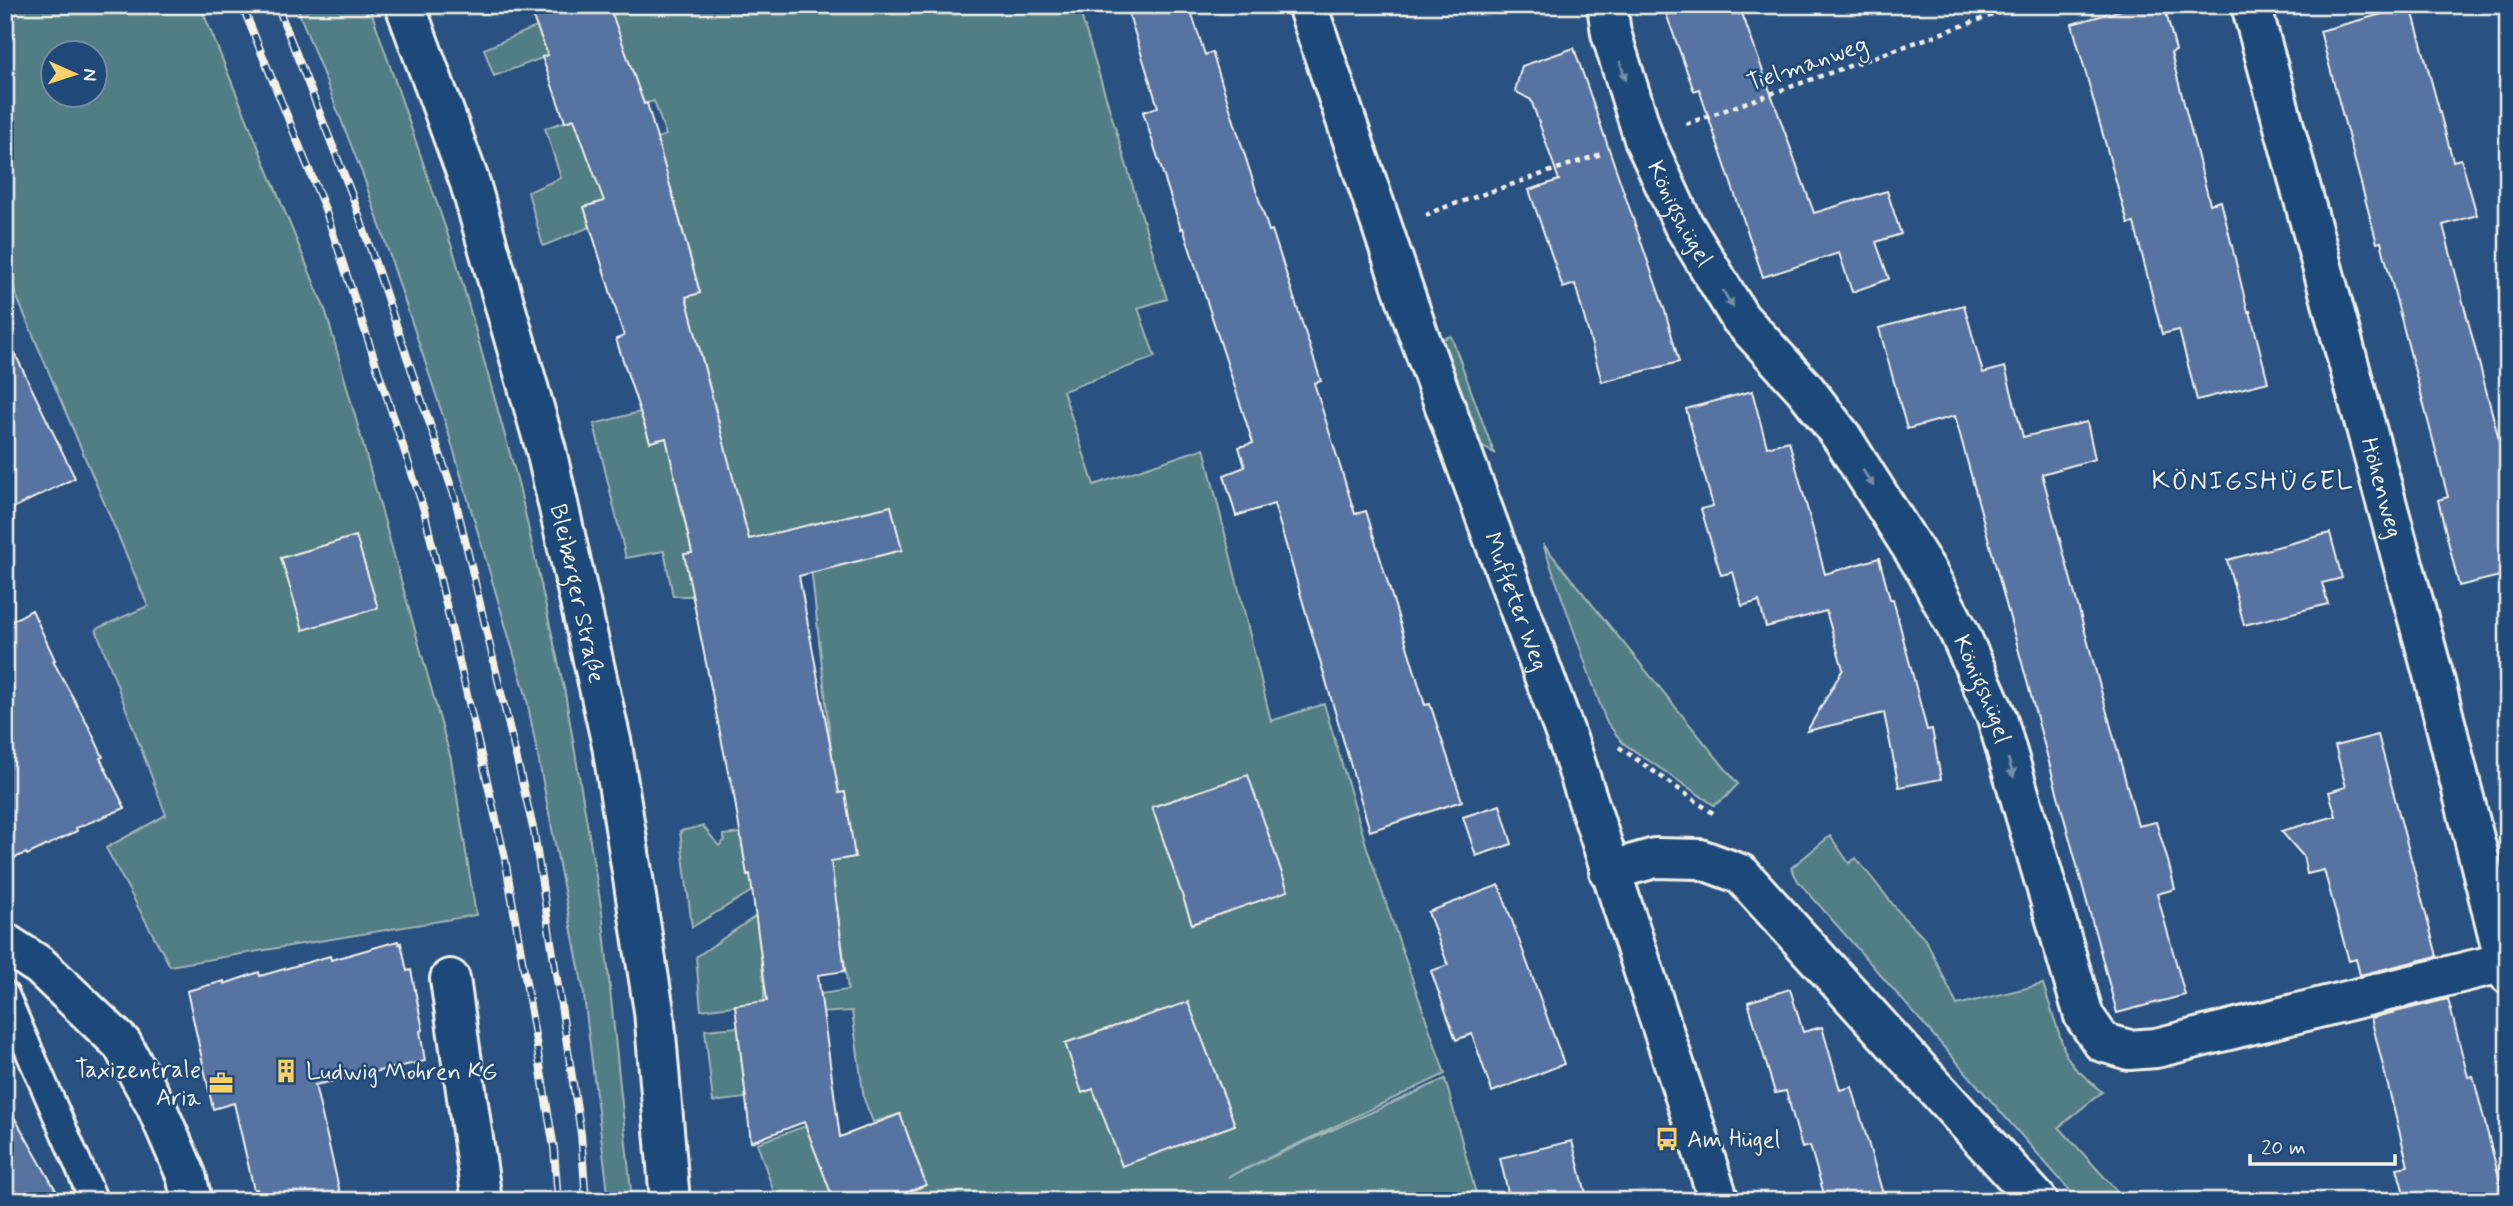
<svg xmlns="http://www.w3.org/2000/svg" width="2513" height="1206" font-family="Mynerve,sans-serif">
	<rect width="100%" height="100%" fill="#295181"/>
	<filter id="ink" filterUnits="userSpaceOnUse"><feTurbulence type="fractalNoise" baseFrequency=".0143" numOctaves="2"/><feDisplacementMap in="SourceGraphic" scale="14" xChannelSelector="R" yChannelSelector="G"/><feConvolveMatrix kernelMatrix="1 2 1 2 8 2 1 2 1" color-interpolation-filters="sRGB"/></filter>
	<g filter="url(#ink)">
		<path fill="#517d84" stroke="#a2b7b6" stroke-width="2" fill-rule="evenodd" d="M 5,5 L 200,5 L 326,312 L 451,759 L 476,915 L 170,966 L 106,848 L 166,815 L 96,629 L 148,606 L 5,269 ZM 52,52 L 94,52 L 94,94 L 52,94 Z
			M 296,5 L 369,5 L 454,253 L 519,486 L 565,693 L 602,912 L 632,1201 L 609,1201 L 583,988 L 526,695 L 447,428 L 364,178 Z
			M 576,5 L 1078,5 L 1167,299 L 1138,308 L 1155,357 L 1063,391 L 1094,485 L 1204,448 L 1271,721 L 1324,704 L 1368,851 L 1445,1074 L 1228,1177 L 1445,1079 L 1478,1201 L 884,1201 L 926,1185 L 900,1114 L 873,1122 L 864,1099 L 852,1011 L 781,1015 L 779,1000 L 848,990 L 837,906 L 796,885 L 752,891 L 692,927 L 680,831 L 703,826 L 719,846 L 725,840 L 723,835 L 740,833 L 748,875 L 855,857 L 799,800 L 796,784 L 733,795 L 729,777 L 832,757 L 811,567 L 696,588 L 692,596 L 673,596 L 664,551 L 626,558 L 594,424 L 640,412 L 651,442 L 719,421 L 697,340 L 661,304 L 700,292 L 669,182 L 584,207 L 590,227 L 543,246 L 528,192 L 561,178 L 545,128 L 574,119 L 590,161 L 666,135 L 654,101 L 644,104 L 617,30 L 494,76 L 484,49 L 577,10 Z
			M 1451,336 L 1494,453 L 1479,445 L 1442,339 Z
			M 1543,544 L 1738,784 L 1725,798 L 1714,805 L 1623,743 L 1606,721 Z
			M 1830,836 L 1849,863 L 1856,858 L 1903,917 L 1926,940 L 1957,1005 L 2043,984 L 2066,1055 L 2075,1068 L 2102,1092 L 2059,1127 L 2126,1201 L 2079,1201 L 1798,881 L 1791,868 Z
			M 756,916 L 764,982 L 764,1002 L 701,1010 L 696,957 Z
			M 738,1027 L 746,1098 L 713,1102 L 705,1030 Z
			M 806,1126 L 834,1201 L 777,1201 L 757,1143 Z"/>
		<path fill="#5773a1" stroke="#f4f1e8" stroke-width="2" d="M 528,5 L 609,5 L 644,104 L 647,103 L 700,293 L 686,297 L 749,539 L 891,506 L 902,550 L 799,576 L 839,793 L 845,792 L 855,857 L 831,861 L 845,971 L 818,975 L 840,1137 L 900,1114 L 926,1185 L 884,1201 L 834,1201 L 804,1122 L 751,1142 L 735,1005 L 767,1001 L 750,874 L 747,875 L 731,777 L 729,777 L 684,554 L 692,553 L 666,438 L 650,442 L 616,339 L 624,336 L 584,207 L 604,201 L 574,119 L 565,122 L 542,57 L 548,55 Z
			M 1126,5 L 1189,5 L 1205,55 L 1212,52 L 1269,231 L 1272,230 L 1321,381 L 1314,383 L 1355,514 L 1366,511 L 1425,705 L 1430,704 L 1462,801 L 1370,831 L 1274,504 L 1236,516 L 1224,475 L 1245,467 L 1239,447 L 1253,443 L 1183,228 L 1181,229 L 1143,112 L 1158,107 Z
			M 1663,5 L 1739,5 L 1814,213 L 1887,191 L 1901,234 L 1876,242 L 1889,279 L 1852,292 L 1839,253 L 1763,277 L 1699,89 L 1694,91 Z
			M 2139,5 L 2164,5 L 2176,51 L 2171,53 L 2210,204 L 2221,201 L 2248,312 L 2250,311 L 2268,382 L 2197,400 L 2179,330 L 2162,334 L 2134,223 L 2128,224 L 2072,24 Z
			M 2411,6 L 2453,161 L 2461,159 L 2477,215 L 2443,225 L 2508,474 L 2508,574 L 2459,586 L 2438,500 L 2448,497 L 2381,242 L 2377,243 L 2320,31 Z
			M 1574,48 L 1665,311 L 1679,362 L 1602,382 L 1575,284 L 1563,288 L 1529,190 L 1559,180 L 1531,100 L 1515,91 L 1522,66 Z
			M 1964,305 L 1983,373 L 2005,367 L 2023,437 L 2087,422 L 2095,459 L 2042,474 L 2138,826 L 2156,822 L 2168,861 L 2175,889 L 2157,894 L 2185,995 L 2117,1013 L 1955,416 L 1907,429 L 1879,328 Z
			M 5,333 L 75,478 L 5,512 Z
			M 1752,391 L 1767,447 L 1789,441 L 1825,574 L 1879,558 L 1890,599 L 1893,599 L 1927,730 L 1932,729 L 1941,779 L 1899,787 L 1884,713 L 1807,731 L 1843,669 L 1826,611 L 1766,627 L 1759,601 L 1742,606 L 1733,572 L 1721,575 L 1701,509 L 1713,506 L 1686,409 Z
			M 2330,533 L 2342,578 L 2322,583 L 2328,604 L 2244,625 L 2227,560 Z
			M 356,536 L 378,608 L 303,630 L 281,558 Z
			M 32,610 L 55,660 L 53,661 L 90,729 L 103,757 L 100,758 L 125,808 L 76,828 L 77,831 L 27,855 L 26,853 L 5,862 L 5,625 Z
			M 2378,735 L 2437,956 L 2360,975 L 2356,959 L 2349,961 L 2324,870 L 2307,874 L 2303,856 L 2281,831 L 2336,816 L 2329,792 L 2346,787 L 2335,746 Z
			M 1248,775 L 1288,891 L 1192,924 L 1152,807 Z
			M 1500,805 L 1512,844 L 1476,856 L 1463,817 Z
			M 1499,885 L 1564,1064 L 1492,1092 L 1472,1034 L 1456,1040 L 1431,971 L 1448,965 L 1428,912 Z
			M 398,941 L 399,944 L 401,943 L 407,971 L 411,970 L 423,1030 L 420,1031 L 425,1061 L 315,1085 L 342,1201 L 260,1201 L 257,1189 L 254,1190 L 234,1103 L 213,1109 L 187,991 L 224,981 L 224,984 L 259,972 L 260,976 L 330,956 L 331,960 Z
			M 1790,989 L 1803,1032 L 1822,1027 L 1840,1090 L 1852,1087 L 1885,1201 L 1826,1201 L 1810,1146 L 1802,1148 L 1786,1091 L 1775,1093 L 1748,1002 Z
			M 2448,999 L 2468,1077 L 2473,1076 L 2505,1201 L 2406,1201 L 2397,1168 L 2408,1166 L 2371,1018 Z
			M 1188,1002 L 1235,1125 L 1122,1166 L 1093,1089 L 1082,1093 L 1065,1043 Z
			M 5,1101 L 62,1201 L 5,1201 Z
			M 1572,1141 L 1588,1201 L 1510,1201 L 1500,1158 Z"/>
		<g fill="none" stroke-linecap="round" stroke-linejoin="round">
			<g stroke="#f4f1e8" stroke-width="32">
				<path id="service" d="M 5,995 L 94,1201"/>
			</g>
			<g stroke="#f4f1e8" stroke-width="44">
				<g id="minor">
					<path id="s1" d="M 405,5 L 470,183 L 546,450 L 612,745 L 654,1011 L 670,1201"/>
					<path id="s2" d="M 1307,5 L 1418,333 L 1572,752 L 1719,1201"/>
					<path id="s3" d="M 1607,5 L 1611,33 L 1644,139 L 1683,224 L 1740,318 L 1805,389 L 1841,436 L 1926,570 L 1959,632 L 1997,718 L 2084,1016 L 2102,1042 L 2129,1050 L 2156,1048 L 2505,962"/>
					<path id="s4" d="M 2251,5 L 2433,674 L 2508,974"/>
					<path d="M 1609,871 L 1655,858 L 1700,859 L 1741,874 L 2038,1201"/>
					<path d="M 5,943 L 40,966 L 122,1044 L 156,1106 L 186,1175 L 192,1201"/>
					<path d="M 450,979 L 482,1201"/>
				</g>
			</g>
			<path stroke="#f4f1e8" stroke-width="4.5" stroke-dasharray="5 5" stroke-linecap="butt" d="M 1686,124 L 2021,5
				M 1429,217 L 1428,214 L 1437,210 L 1601,154
				M 1619,747 L 1717,816"/>
			<use href="#service" stroke="#1f4a7a" stroke-width="26"/>
			<use href="#minor" stroke="#1f4a7a" stroke-width="38"/>
			<g stroke="#f4f1e8" stroke-width="8">
				<path id="rail" d="M 242,5 L 325,209 L 424,510 L 505,858 L 554,1148 L 558,1201
					M 277,5 L 352,195 L 455,498 L 534,832 L 581,1134 L 586,1201"/>
			</g>
			<use href="#rail" stroke="#1f4a7a" stroke-width="5" stroke-dasharray="16" stroke-linecap="butt"/>
		</g>
		<defs><path id="oneway-solid" d="M-6-.8H1V-3.2L6.5 0L1 3.2V.8H-6Z" transform="scale(1.75)"/></defs>
		<g fill="#748da6">
			<use href="#oneway-solid" transform="translate(1623 71) rotate(72)"/>
			<use href="#oneway-solid" transform="translate(1728 299) rotate(59)"/>
			<use href="#oneway-solid" transform="translate(1868 478) rotate(57)"/>
			<use href="#oneway-solid" transform="translate(2011 768) rotate(74)"/>
		</g>
	</g>
	<defs>
		<g id="building-bare" transform="scale(1.89)"><path d="M-4-6H4V6H1V3H-1V6H-4ZM-2.5-4.3h1.7v1.8h-1.7ZM.8-4.3h1.7v1.8H.8ZM-2.5-1h1.7V.8h-1.7ZM.8-1h1.7V.8H.8Z" fill="#ffd166" stroke="#1f4a7a" stroke-width="2.5" paint-order="stroke"/></g>
		<g id="office-bare" transform="scale(1.89)"><path d="M-6-3h4V-5.5h4V-3h4V5H-6ZM-1-4.5V-3h2v-1.5ZM-6 0V1H6V0Z" fill="#ffd166" stroke="#1f4a7a" stroke-width="2.5" paint-order="stroke"/></g>
		<g id="bus-bare" transform="scale(1.89)"><path d="M-5-6H5V4H4V6H2V4H-2V6H-4V4H-5ZM-3.5-4V0h7V-4ZM-3.5 1.2v1.5H-2V1.2ZM2 1.2v1.5H3.5V1.2Z" fill="#ffd166" stroke="#1f4a7a" stroke-width="2.5" paint-order="stroke"/></g>
	</defs>
	<g fill-rule="evenodd">
		<use href="#building-bare" x="286" y="1071"/>
		<use href="#office-bare" x="221" y="1083"/>
		<use href="#bus-bare" x="1667" y="1139"/>
	</g>
	<g text-anchor="middle" stroke-width="5" stroke-linejoin="round" paint-order="stroke">
		<g font-size="24" fill="#f4f1e8" stroke="#1f4a7a">
			<text transform="translate(1807 63) rotate(-19)" y="8">Tielmanweg</text>
			<text dy="8" stroke="none"><textPath href="#s3" startOffset="222">Königshügel</textPath></text>
			<text dy="8" stroke="none"><textPath href="#s4" startOffset="500">Höhenweg</textPath></text>
			<text dy="8" stroke="none"><textPath href="#s1" startOffset="614">Bleiberger Straße</textPath></text>
			<text dy="8" stroke="none"><textPath href="#s2" startOffset="632">Muffeter Weg</textPath></text>
			<text dy="8" stroke="none"><textPath href="#s3" startOffset="789">Königshügel</textPath></text>
		</g>
		<g font-size="24" fill="#f4f1e8" stroke="#1f4a7a" text-anchor="start">
			<text x="201" y="1077" text-anchor="end">Taxizentrale<tspan x="201" dy="28">Aria</tspan></text>
			<text x="306" y="1079">Ludwig Mohren KG</text>
			<text x="1687" y="1147">Am Hügel</text>
		</g>
		<g font-size="26" letter-spacing="2" fill="#f4f1e8" stroke="#1f4a7a">
			<text x="2253" y="489">KÖNIGSHÜGEL</text>
		</g>
	</g>
	<rect width="2513" height="1206" fill="none" stroke="#1f4a7a" stroke-width="28"/>
	<rect x="14" y="14" width="2485" height="1178" fill="none" stroke="#f4f1e8" stroke-width="2.5" filter="url(#ink)"/>
	<g transform="translate(74 74) rotate(93)"><circle r="33" fill="#1f4a7a" stroke="#748da6" stroke-width="2"/>
	<path d="M0-5L12 26L0 18L-12 26Z" fill="#ffd166"/>
	<text y="-10" font-size="19" font-weight="bold" text-anchor="middle" fill="#f4f1e8">N</text>
	</g>
	<path d="M2250 1154v10h145v-10" fill="none" stroke="#f4f1e8" stroke-width="3.5"/>
	<text x="2261" y="1154" font-size="21" fill="#f4f1e8" stroke="#1f4a7a" stroke-width="5" paint-order="stroke">20 m</text>
</svg>
